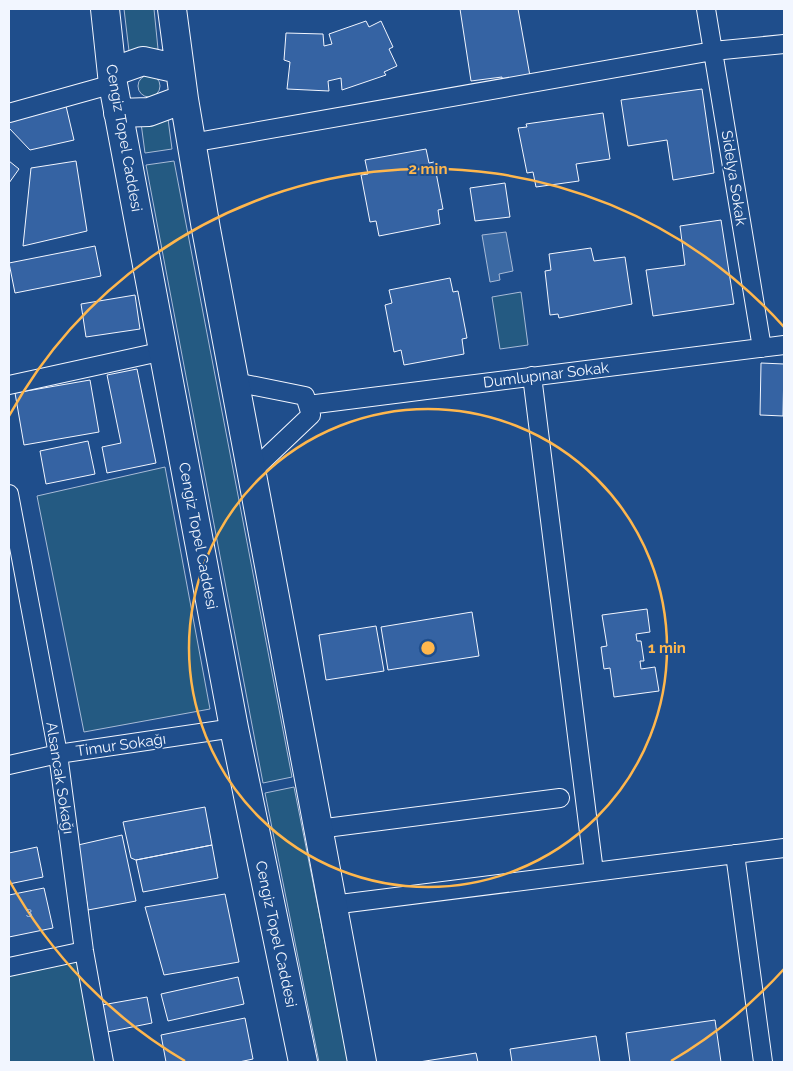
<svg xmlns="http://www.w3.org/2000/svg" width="793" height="1071" font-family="Raleway,sans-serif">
	<rect width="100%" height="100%" fill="#1f4e8c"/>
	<path fill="#245a82" stroke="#a8bbd7" d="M 124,9 L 154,9 L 158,49 L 129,51 Z
		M138 86a11 11 0 1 1 22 0a11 11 0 1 1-22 0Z
		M 168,119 L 172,149 L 145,153 L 141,123 Z
		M 174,161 L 292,777 L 263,783 L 146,165 Z
		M 521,292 L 528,345 L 500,349 L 492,297 Z
		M 165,467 L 210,709 L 84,732 L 37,496 Z
		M 294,787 L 349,1062 L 319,1062 L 265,793 Z
		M 76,958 L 97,1062 L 9,1062 L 9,972 Z"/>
	<path fill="#3b69a3" stroke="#a8bbd7" d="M 506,232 L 513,271 L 499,274 L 500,280 L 490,282 L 482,235 Z"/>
	<path fill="#3563a3" stroke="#f2f6ff" d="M 460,9 L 518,9 L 530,76 L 517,77 L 518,81 L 502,84 L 502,77 L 471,81 Z
		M 366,21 L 369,27 L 381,21 L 393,47 L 389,49 L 397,66 L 384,72 L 386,75 L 342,90 L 341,78 L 328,81 L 329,91 L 287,89 L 290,62 L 284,60 L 286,33 L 323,34 L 324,46 L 332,44 L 329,34 Z
		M 702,89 L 714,173 L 673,180 L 667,140 L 628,146 L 621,100 Z
		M 66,106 L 74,140 L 30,150 L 9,128 L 9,118 Z
		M 603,113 L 610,159 L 576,164 L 579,181 L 536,187 L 533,172 L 527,173 L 518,128 L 527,127 L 526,124 Z
		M 426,149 L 429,163 L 434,162 L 443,209 L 438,210 L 440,224 L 379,236 L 376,221 L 370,222 L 361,175 L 368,174 L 365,160 Z
		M 9,161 L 19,169 L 9,183 Z
		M 76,161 L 87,231 L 23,246 L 31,168 Z
		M 505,183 L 510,217 L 475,221 L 470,188 Z
		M 721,220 L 734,304 L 653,316 L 646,270 L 685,265 L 680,226 Z
		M 95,246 L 101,276 L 15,293 L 9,263 Z
		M 591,248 L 594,261 L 625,257 L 632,304 L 559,318 L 558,314 L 550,315 L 545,271 L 551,270 L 549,254 Z
		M 450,278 L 453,292 L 458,291 L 467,338 L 462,339 L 464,354 L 404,365 L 401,350 L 394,352 L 385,305 L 392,303 L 389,290 Z
		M 135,295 L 140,329 L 86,337 L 81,304 Z
		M 761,363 L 784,364 L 783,416 L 760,415 Z
		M 137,369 L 156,463 L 107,473 L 102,447 L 121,443 L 107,375 Z
		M 90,380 L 99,432 L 24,445 L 15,393 Z
		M 88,441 L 95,474 L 46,484 L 40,451 Z
		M 647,609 L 650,632 L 636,634 L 637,641 L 641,641 L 644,661 L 640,661 L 641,669 L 655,667 L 659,691 L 614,697 L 610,668 L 604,669 L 601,647 L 607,646 L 602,615 Z
		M 472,612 L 479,656 L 388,670 L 381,627 Z
		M 376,626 L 384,671 L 326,680 L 319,635 Z
		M 205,807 L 212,845 L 136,860 L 131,858 L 123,822 Z
		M 122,835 L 136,901 L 88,910 L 78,845 Z
		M 212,845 L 218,878 L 143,892 L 136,860 Z
		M 37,847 L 43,877 L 9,884 L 9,853 Z
		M 44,888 L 53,928 L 9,937 L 9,895 Z
		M 225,894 L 239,962 L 164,975 L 145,907 Z
		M 238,977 L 244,1004 L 168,1021 L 161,994 Z
		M 147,997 L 152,1023 L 107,1032 L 102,1005 Z
		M 245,1018 L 253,1059 L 239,1062 L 166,1062 L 161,1035 Z
		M 715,1020 L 721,1062 L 630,1062 L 626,1033 Z
		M 596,1036 L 600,1062 L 512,1062 L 510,1049 Z
		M 476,1053 L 478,1062 L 419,1062 Z"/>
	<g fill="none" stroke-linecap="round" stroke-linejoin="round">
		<g stroke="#f2f6ff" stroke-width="20">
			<path id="street" d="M 706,9 L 762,348
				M 9,113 L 113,84
				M 191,143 L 713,51 L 784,44
				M 532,376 L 594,872
				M 235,382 L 305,396 L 311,415 L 251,472
				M 9,385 L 164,351
				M 308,405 L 784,345
				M 9,494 L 58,754 L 84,951 L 104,1062
				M 9,765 L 58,754 L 234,728
				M 318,829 L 560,798
				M 735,854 L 763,1062
				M 332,905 L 784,848
				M 9,967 L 84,951"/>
		</g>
		<g stroke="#f2f6ff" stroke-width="30">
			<path id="primary" d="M 105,9 L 113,84 L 234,728 L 303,1062
				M 172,9 L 184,99 L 206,229 L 362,1062
				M 112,72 L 143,61 L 179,69
				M 118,113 L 149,112 L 184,99"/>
		</g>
		<use href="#street" stroke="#1f4e8c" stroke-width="18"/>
		<use href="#primary" stroke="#1f4e8c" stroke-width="28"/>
	</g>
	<g fill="none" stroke="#ffb74d" stroke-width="2.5">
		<circle cx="428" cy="648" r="239"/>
		<path d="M784 969A479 479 0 0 1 671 1061M185 1061A479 479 0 0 1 9 880M9 416A479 479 0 0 1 784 327"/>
	</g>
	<g text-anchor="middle" stroke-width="4" stroke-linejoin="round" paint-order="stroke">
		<g font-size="12" fill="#c3d1e8">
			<text x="29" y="915">3</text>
		</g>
		<g font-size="15" fill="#f2f6ff" stroke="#1f4e8c">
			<text transform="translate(124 138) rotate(80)" y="5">Cengiz Topel Caddesi</text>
			<text transform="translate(734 178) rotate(81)" y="5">Sidelya Sokak</text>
			<text transform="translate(546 375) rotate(-7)" y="5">Dumlupınar Sokak</text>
			<text transform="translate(198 536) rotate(79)" y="5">Cengiz Topel Caddesi</text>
			<text transform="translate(121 745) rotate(-8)" y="5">Timur Sokağı</text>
			<text transform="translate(60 778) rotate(81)" y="5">Alsancak Sokağı</text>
			<text transform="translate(276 934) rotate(78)" y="5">Cengiz Topel Caddesi</text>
		</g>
	</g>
	<circle cx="428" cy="648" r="8" fill="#ffb74d" stroke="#1f4e8c" stroke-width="2.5"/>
	<g font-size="15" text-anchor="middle" font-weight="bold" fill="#ffb74d" stroke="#1f4e8c" stroke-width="4" stroke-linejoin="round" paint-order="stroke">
		<text x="428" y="174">2 min</text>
		<text x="667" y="653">1 min</text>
	</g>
	<rect width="793" height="1071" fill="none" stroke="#f2f6ff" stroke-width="20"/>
</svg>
